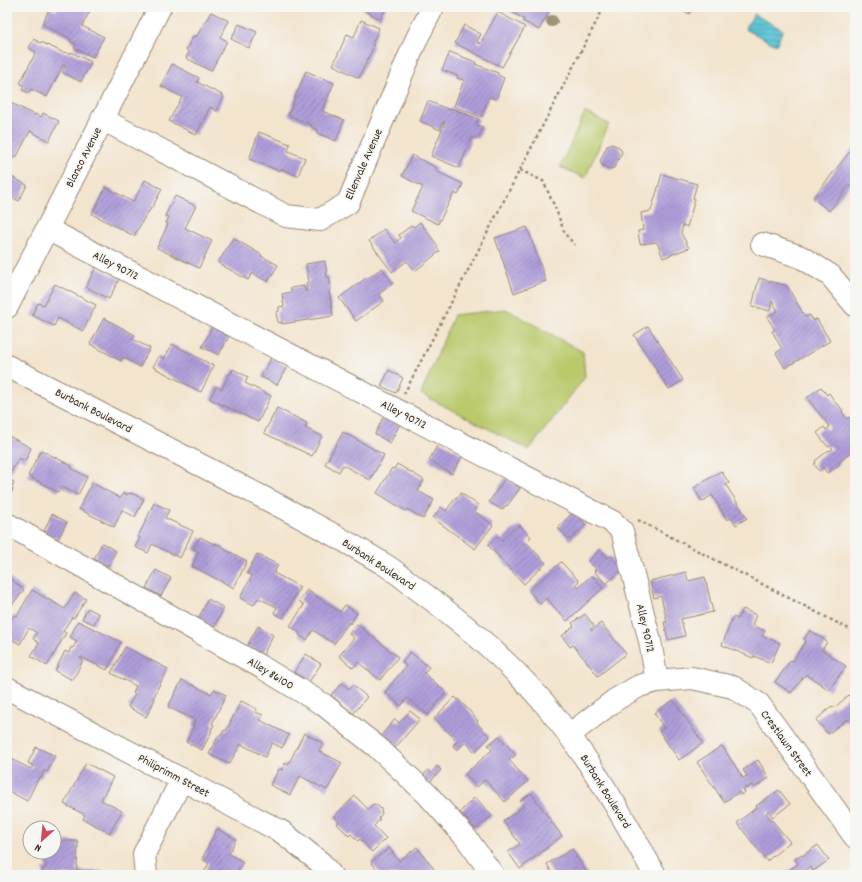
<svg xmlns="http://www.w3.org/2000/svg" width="862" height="882" font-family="Dekko,sans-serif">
	<defs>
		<pattern id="water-rules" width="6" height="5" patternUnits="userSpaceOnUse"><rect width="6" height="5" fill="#59c3d4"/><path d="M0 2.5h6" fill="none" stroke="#4b9fab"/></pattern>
		<pattern id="building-hatch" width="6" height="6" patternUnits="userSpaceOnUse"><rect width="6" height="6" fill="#af9dda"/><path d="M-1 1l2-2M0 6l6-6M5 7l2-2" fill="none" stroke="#9080b0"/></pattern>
	</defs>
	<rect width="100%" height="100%" fill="#f6f6f2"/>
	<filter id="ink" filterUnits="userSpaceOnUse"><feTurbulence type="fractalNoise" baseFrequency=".025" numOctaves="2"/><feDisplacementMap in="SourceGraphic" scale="8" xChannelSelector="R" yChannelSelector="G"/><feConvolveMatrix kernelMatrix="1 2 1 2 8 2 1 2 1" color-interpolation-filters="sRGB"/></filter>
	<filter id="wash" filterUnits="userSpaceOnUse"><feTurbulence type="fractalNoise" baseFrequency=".012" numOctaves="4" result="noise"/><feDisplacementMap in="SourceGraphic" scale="16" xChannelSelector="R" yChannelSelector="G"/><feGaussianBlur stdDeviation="0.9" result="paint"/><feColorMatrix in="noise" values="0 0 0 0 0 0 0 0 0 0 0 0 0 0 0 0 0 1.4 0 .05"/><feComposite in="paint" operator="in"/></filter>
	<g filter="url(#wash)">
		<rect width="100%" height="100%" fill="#f3e4ce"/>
		<path fill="#bac96b" stroke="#7a7a44" d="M 585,112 L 609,124 L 585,178 L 560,167 Z
			M 506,309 L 583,352 L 585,377 L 529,450 L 421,394 L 454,315 Z"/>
		<path fill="url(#water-rules)" stroke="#4a7679" d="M 754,14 L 783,30 L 776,45 L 745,29 Z"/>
		<g id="blocks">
			<path fill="url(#building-hatch)" d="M 58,7 L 92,7 L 82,26 L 104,37 L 93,57 L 74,48 L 76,44 L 70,41 L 71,39 L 42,24 L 50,8 L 56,11 Z
				M 365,7 L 387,7 L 380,19 L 363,10 Z
				M 502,7 L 539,7 L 549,12 L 539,30 L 523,21 L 524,19 Z
				M 679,7 L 694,7 L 689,14 Z
				M 211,12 L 229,21 L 220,37 L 227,41 L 211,71 L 186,58 L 189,52 L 186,50 L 193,36 L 196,37 Z
				M 498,12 L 525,27 L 502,67 L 455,43 L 464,25 L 481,34 L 477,42 L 480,44 Z
				M 361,20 L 379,28 L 372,45 L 374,46 L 359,78 L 333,65 L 347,34 L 354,37 Z
				M 239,24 L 257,32 L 249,48 L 231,39 Z
				M 34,39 L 40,43 L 41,42 L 64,53 L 65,52 L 70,54 L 71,52 L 91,62 L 81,82 L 62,72 L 65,66 L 63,65 L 47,97 L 31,89 L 29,93 L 22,90 L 24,86 L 20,83 L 36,52 L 29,48 Z
				M 450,52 L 476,62 L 475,64 L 498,73 L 498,75 L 504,78 L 496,99 L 489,97 L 481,117 L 454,106 L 464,80 L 457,78 L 458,76 L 442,70 Z
				M 172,64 L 199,78 L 197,82 L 224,96 L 217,111 L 210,107 L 196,135 L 169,121 L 182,97 L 161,86 Z
				M 306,71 L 334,83 L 322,111 L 344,120 L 336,141 L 317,133 L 318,130 L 311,127 L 312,125 L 288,115 Z
				M 428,101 L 450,110 L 451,108 L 479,119 L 476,125 L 483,127 L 478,139 L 472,137 L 459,168 L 431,156 L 445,122 L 443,122 L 440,130 L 420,121 Z
				M 7,103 L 10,104 L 11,103 L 35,115 L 35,114 L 41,117 L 43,113 L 59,121 L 49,141 L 30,131 L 16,158 L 7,154 Z
				M 259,132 L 290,144 L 288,151 L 305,158 L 298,176 L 281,169 L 280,171 L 249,159 Z
				M 612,144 L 619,147 L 622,152 L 614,168 L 610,169 L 603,166 L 600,161 L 607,146 Z
				M 852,149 L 855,151 L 855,179 L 829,211 L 813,198 Z
				M 412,155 L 437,168 L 436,171 L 463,184 L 458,195 L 454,193 L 438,224 L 411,211 L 423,187 L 402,176 Z
				M 7,172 L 11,174 L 10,176 L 27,185 L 19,201 L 7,195 Z
				M 662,174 L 697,184 L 693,198 L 695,199 L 687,227 L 683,225 L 681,233 L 689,248 L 663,258 L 657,242 L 640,244 L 638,231 L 643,230 L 641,213 L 651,211 Z
				M 145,180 L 162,189 L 152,208 L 151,208 L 148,213 L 147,213 L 134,236 L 92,214 L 106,187 L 133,202 Z
				M 175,196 L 196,206 L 185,228 L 212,241 L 199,268 L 157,248 L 168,224 L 166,223 L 169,217 L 165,216 Z
				M 420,222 L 438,246 L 436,247 L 440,251 L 415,271 L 407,261 L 392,272 L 369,241 L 384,229 L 395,243 L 401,238 L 399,235 L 412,225 L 414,227 Z
				M 527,227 L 546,281 L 514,293 L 495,238 Z
				M 233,238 L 262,255 L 261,256 L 278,265 L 268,282 L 252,273 L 248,280 L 218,263 Z
				M 325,261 L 327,277 L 329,277 L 331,290 L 329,291 L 333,316 L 282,324 L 282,322 L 278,323 L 276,312 L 279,311 L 279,307 L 284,306 L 282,294 L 291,292 L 291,288 L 304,286 L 305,291 L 307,291 L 306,283 L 309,282 L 306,264 Z
				M 96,267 L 119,279 L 109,299 L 86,287 Z
				M 382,268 L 393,283 L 379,294 L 384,301 L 356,321 L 339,298 L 366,278 L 367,279 Z
				M 759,278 L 787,286 L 805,317 L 810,315 L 813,321 L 817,319 L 830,341 L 785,368 L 776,353 L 782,349 L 772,331 L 775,330 L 767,317 L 778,311 L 772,301 L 770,311 L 752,306 Z
				M 55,284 L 96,305 L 83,331 L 58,318 L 54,326 L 32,315 L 38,303 L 44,305 Z
				M 104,318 L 135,335 L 132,339 L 150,348 L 140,367 L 123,357 L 121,361 L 90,344 Z
				M 648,326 L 683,380 L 669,389 L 634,335 Z
				M 212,327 L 229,336 L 219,355 L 202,347 Z
				M 172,344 L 214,366 L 201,392 L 153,367 L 159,356 L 164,359 Z
				M 271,358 L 287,366 L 277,385 L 261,377 Z
				M 233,369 L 248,377 L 245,383 L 271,396 L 258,422 L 210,399 L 216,386 L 222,389 L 229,374 L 231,374 Z
				M 389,370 L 403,378 L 396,393 L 381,386 Z
				M 821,387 L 827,395 L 829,393 L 837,405 L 838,404 L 843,411 L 842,412 L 847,419 L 849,417 L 853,423 L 851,425 L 855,430 L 855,450 L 844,458 L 839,463 L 840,464 L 827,473 L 823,467 L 819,471 L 814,464 L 816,463 L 815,461 L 829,450 L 830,451 L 833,449 L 830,446 L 828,447 L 817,433 L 824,427 L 826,430 L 830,427 L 807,398 Z
				M 277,408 L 307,423 L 305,428 L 322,436 L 312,456 L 264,433 Z
				M 384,416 L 400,424 L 390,443 L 375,434 Z
				M 343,432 L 384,455 L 370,480 L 343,465 L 339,472 L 325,464 Z
				M 7,435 L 31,448 L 25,461 L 19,458 L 7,479 Z
				M 440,441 L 463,455 L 452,474 L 429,460 Z
				M 41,450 L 72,466 L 71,468 L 87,477 L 78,495 L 61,486 L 58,492 L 28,476 Z
				M 397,464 L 424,480 L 418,491 L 434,500 L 423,519 L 407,509 L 406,511 L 377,493 L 392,468 L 394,469 Z
				M 721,471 L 729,483 L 726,485 L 747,518 L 736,525 L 731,518 L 727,520 L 712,495 L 702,502 L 694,488 Z
				M 8,478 L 14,482 L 11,487 L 13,489 L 7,501 Z
				M 505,478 L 520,488 L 507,506 L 506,505 L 502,510 L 489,502 Z
				M 92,483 L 120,498 L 123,493 L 127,495 L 128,493 L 131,494 L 131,493 L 144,499 L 135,517 L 122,510 L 114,527 L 79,509 Z
				M 461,493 L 478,505 L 474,511 L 493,525 L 475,549 L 433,518 L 441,507 L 446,511 L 456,497 L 457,498 Z
				M 154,503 L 169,510 L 165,518 L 193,531 L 180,558 L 152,544 L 148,553 L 135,547 L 140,538 L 138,537 Z
				M 573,512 L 586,525 L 570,540 L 558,528 Z
				M 52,514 L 67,522 L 58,539 L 44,531 Z
				M 520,525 L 531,537 L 526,542 L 546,563 L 524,584 L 488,545 L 498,536 L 502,540 L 513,529 L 514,530 Z
				M 200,537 L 216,545 L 216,543 L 225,548 L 224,549 L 247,561 L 234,588 L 192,566 L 199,552 L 193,549 Z
				M 102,543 L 116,551 L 108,566 L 94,559 Z
				M 600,549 L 608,558 L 610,556 L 622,569 L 606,584 L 594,571 L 596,569 L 588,561 Z
				M 257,554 L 278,565 L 274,573 L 300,587 L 283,618 L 274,613 L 277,607 L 258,598 L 254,605 L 240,598 L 252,576 L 247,573 Z
				M 561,562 L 579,581 L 575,585 L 578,588 L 591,576 L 594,577 L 603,588 L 567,621 L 546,598 L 540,604 L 529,591 Z
				M 156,570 L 171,578 L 161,596 L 146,588 Z
				M 686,572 L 688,581 L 705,577 L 713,612 L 681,619 L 685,636 L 668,640 L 664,622 L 667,622 L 661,596 L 654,598 L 650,581 Z
				M 7,576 L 24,590 L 7,611 Z
				M 32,590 L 65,609 L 75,593 L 86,599 L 74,618 L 72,617 L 70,620 L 63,631 L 66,633 L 47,666 L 31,656 L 39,643 L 33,639 L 37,633 L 29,628 L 20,644 L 7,637 L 7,626 L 14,615 L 17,616 Z
				M 307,590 L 340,612 L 345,605 L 357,613 L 350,624 L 349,622 L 334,644 L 313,630 L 307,640 L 299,635 L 300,633 L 290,626 L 304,605 L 299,601 Z
				M 208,599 L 224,608 L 214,627 L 198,619 Z
				M 88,608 L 99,614 L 94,624 L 82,619 Z
				M 743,609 L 756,615 L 752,625 L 765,631 L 762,636 L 780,643 L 771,663 L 754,656 L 753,658 L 722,645 L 733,617 L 738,619 Z
				M 585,614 L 594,626 L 590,629 L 591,631 L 601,623 L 626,654 L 598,676 L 573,645 L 570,647 L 562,636 L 574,626 L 572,623 Z
				M 78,621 L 121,642 L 107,670 L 81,657 L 80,659 L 83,660 L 73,680 L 55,671 L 65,651 L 69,653 L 71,647 L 73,648 L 77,641 L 70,637 Z
				M 357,624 L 398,657 L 380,680 L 358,662 L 353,668 L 339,656 L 354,638 L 349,634 Z
				M 258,626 L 273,635 L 263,655 L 247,646 Z
				M 810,630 L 827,642 L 822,650 L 846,666 L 829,690 L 806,674 L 791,693 L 775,682 L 791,660 L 793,661 L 806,641 L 804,639 Z
				M 125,647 L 168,669 L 155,693 L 156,693 L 153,698 L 155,699 L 146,717 L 128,707 L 135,694 L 133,693 L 136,686 L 111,673 Z
				M 410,652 L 429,667 L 424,673 L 446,692 L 428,715 L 407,698 L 401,706 L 385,692 L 406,666 L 402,662 Z
				M 306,654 L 321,664 L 309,682 L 294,672 Z
				M 182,680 L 211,694 L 214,689 L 226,695 L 212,724 L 214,725 L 211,730 L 212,731 L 202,750 L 186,742 L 194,727 L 193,726 L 195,720 L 168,707 Z
				M 342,683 L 349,689 L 353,685 L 367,697 L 353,714 L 331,695 Z
				M 855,690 L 855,729 L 847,719 L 828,734 L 816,720 L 832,706 L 834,708 Z
				M 455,697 L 468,709 L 478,721 L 477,723 L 490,737 L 475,752 L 466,742 L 457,750 L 453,746 L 457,741 L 434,718 Z
				M 673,700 L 703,743 L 679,760 L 659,731 L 664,728 L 654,713 Z
				M 241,701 L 257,709 L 255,712 L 263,715 L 260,720 L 289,735 L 282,748 L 272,743 L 265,757 L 241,744 L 229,764 L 209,754 L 219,735 L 221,736 L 224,730 L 226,731 Z
				M 410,711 L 420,719 L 395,748 L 381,736 L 395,719 L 399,723 Z
				M 304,733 L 323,743 L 319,751 L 342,763 L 327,790 L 300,776 L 290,795 L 270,785 L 279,769 L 282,770 L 285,763 L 288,765 Z
				M 499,736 L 516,755 L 509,760 L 528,781 L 505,802 L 485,780 L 477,787 L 465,774 L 492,750 L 488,745 Z
				M 722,746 L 743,778 L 747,776 L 743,770 L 758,760 L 769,778 L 754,788 L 752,785 L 746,789 L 746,787 L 743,789 L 745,792 L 741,795 L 739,792 L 724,802 L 697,762 Z
				M 36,747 L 55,756 L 47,772 L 44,771 L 41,778 L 39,777 L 27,801 L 7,790 L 7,757 L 31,769 L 33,766 L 28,763 Z
				M 86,763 L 113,777 L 101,800 L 122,811 L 110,833 L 83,819 L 85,815 L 64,804 Z
				M 437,766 L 441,770 L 429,783 L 422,777 L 428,770 L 431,773 Z
				M 779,790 L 790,804 L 773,817 L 768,811 L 766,813 L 790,842 L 767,861 L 737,823 L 757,807 L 756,806 Z
				M 531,793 L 562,836 L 520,869 L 508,852 L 520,844 L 503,821 L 524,806 L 520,801 Z
				M 355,796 L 368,809 L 373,804 L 377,805 L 381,809 L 382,814 L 378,818 L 380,819 L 374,826 L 386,838 L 372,852 L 360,839 L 358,841 L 351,834 L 349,836 L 337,824 L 339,822 L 334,817 Z
				M 475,797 L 492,816 L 475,829 L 460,812 Z
				M 217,829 L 236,839 L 229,854 L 243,862 L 236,875 L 203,875 L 209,863 L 202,859 Z
				M 54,841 L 78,841 L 77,871 L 101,871 L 101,875 L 43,875 L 43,868 L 46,868 L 46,852 L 54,852 Z
				M 818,845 L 829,860 L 813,871 L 810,867 L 807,869 L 811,875 L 782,875 L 798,864 L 795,859 L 802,855 L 802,856 Z
				M 417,847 L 434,869 L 429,873 L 431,875 L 381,875 L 371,862 L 389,848 L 399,861 Z
				M 572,849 L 588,875 L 553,875 L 547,864 Z"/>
		</g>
	</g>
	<g filter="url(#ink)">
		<use href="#blocks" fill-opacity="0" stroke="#978776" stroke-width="1"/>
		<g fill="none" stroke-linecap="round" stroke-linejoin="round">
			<g stroke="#978776" stroke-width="24">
				<path id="minor" d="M 102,119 L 286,216 L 320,220 L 348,203 L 417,38 L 433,7
					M 47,229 L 613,522 L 622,531 L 650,641 L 657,681
					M 762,244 L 801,257 L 830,275 L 855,305
					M 7,307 L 160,7
					M 7,366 C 77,402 148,438 218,474 C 273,503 329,530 382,563 C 394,570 405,579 416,588 C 463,622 507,660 545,704 C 589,758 622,814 655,875
					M 7,524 L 263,668 L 324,705 L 377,747 L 427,794 L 467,839 L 493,875
					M 7,688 L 282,832 L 321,863 L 331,875
					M 569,735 L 615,700 L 639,686 L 657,681 L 692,678 L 733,687 L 759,704 L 855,837
					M 146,875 L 144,854 L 182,779"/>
			</g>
			<path stroke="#978776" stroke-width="2.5" stroke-dasharray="3 3" stroke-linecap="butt" d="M 520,170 L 543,181 L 555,207 L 565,234 L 575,245
				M 404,394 L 604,7
				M 638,520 L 855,632"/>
			<use href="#minor" stroke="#fff" stroke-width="22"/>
		</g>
		<circle fill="#9f9478" cx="552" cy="21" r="6"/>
	</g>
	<g text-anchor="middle" stroke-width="3.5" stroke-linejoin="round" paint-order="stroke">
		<g font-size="12" fill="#3b2a1e" stroke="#f6f6f2">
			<text transform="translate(83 157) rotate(-63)" y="4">Blanco Avenue</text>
			<text transform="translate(363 164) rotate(-66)" y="4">Ellenvale Avenue</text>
			<text transform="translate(116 265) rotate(27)" y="4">Alley 90712</text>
			<text transform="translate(94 410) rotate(27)" y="4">Burbank Boulevard</text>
			<text transform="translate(404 414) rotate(27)" y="4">Alley 90712</text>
			<text transform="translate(379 564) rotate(33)" y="4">Burbank Boulevard</text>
			<text transform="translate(646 628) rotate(77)" y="4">Alley 90712</text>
			<text transform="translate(271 673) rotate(31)" y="4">Alley 86100</text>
			<text transform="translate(787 743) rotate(54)" y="4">Crestlawn Street</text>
			<text transform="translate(174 775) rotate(28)" y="4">Philiprimm Street</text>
			<text transform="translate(606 791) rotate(58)" y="4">Burbank Boulevard</text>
		</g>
	</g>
	<rect width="862" height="882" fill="none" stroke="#f6f6f2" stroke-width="24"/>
	<g transform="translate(42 840) rotate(207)"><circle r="19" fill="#f6f6f2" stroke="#aba49d"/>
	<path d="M0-3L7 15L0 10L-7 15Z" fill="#d1495b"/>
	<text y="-6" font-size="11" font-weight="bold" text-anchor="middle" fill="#3b2a1e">N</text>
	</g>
</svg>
